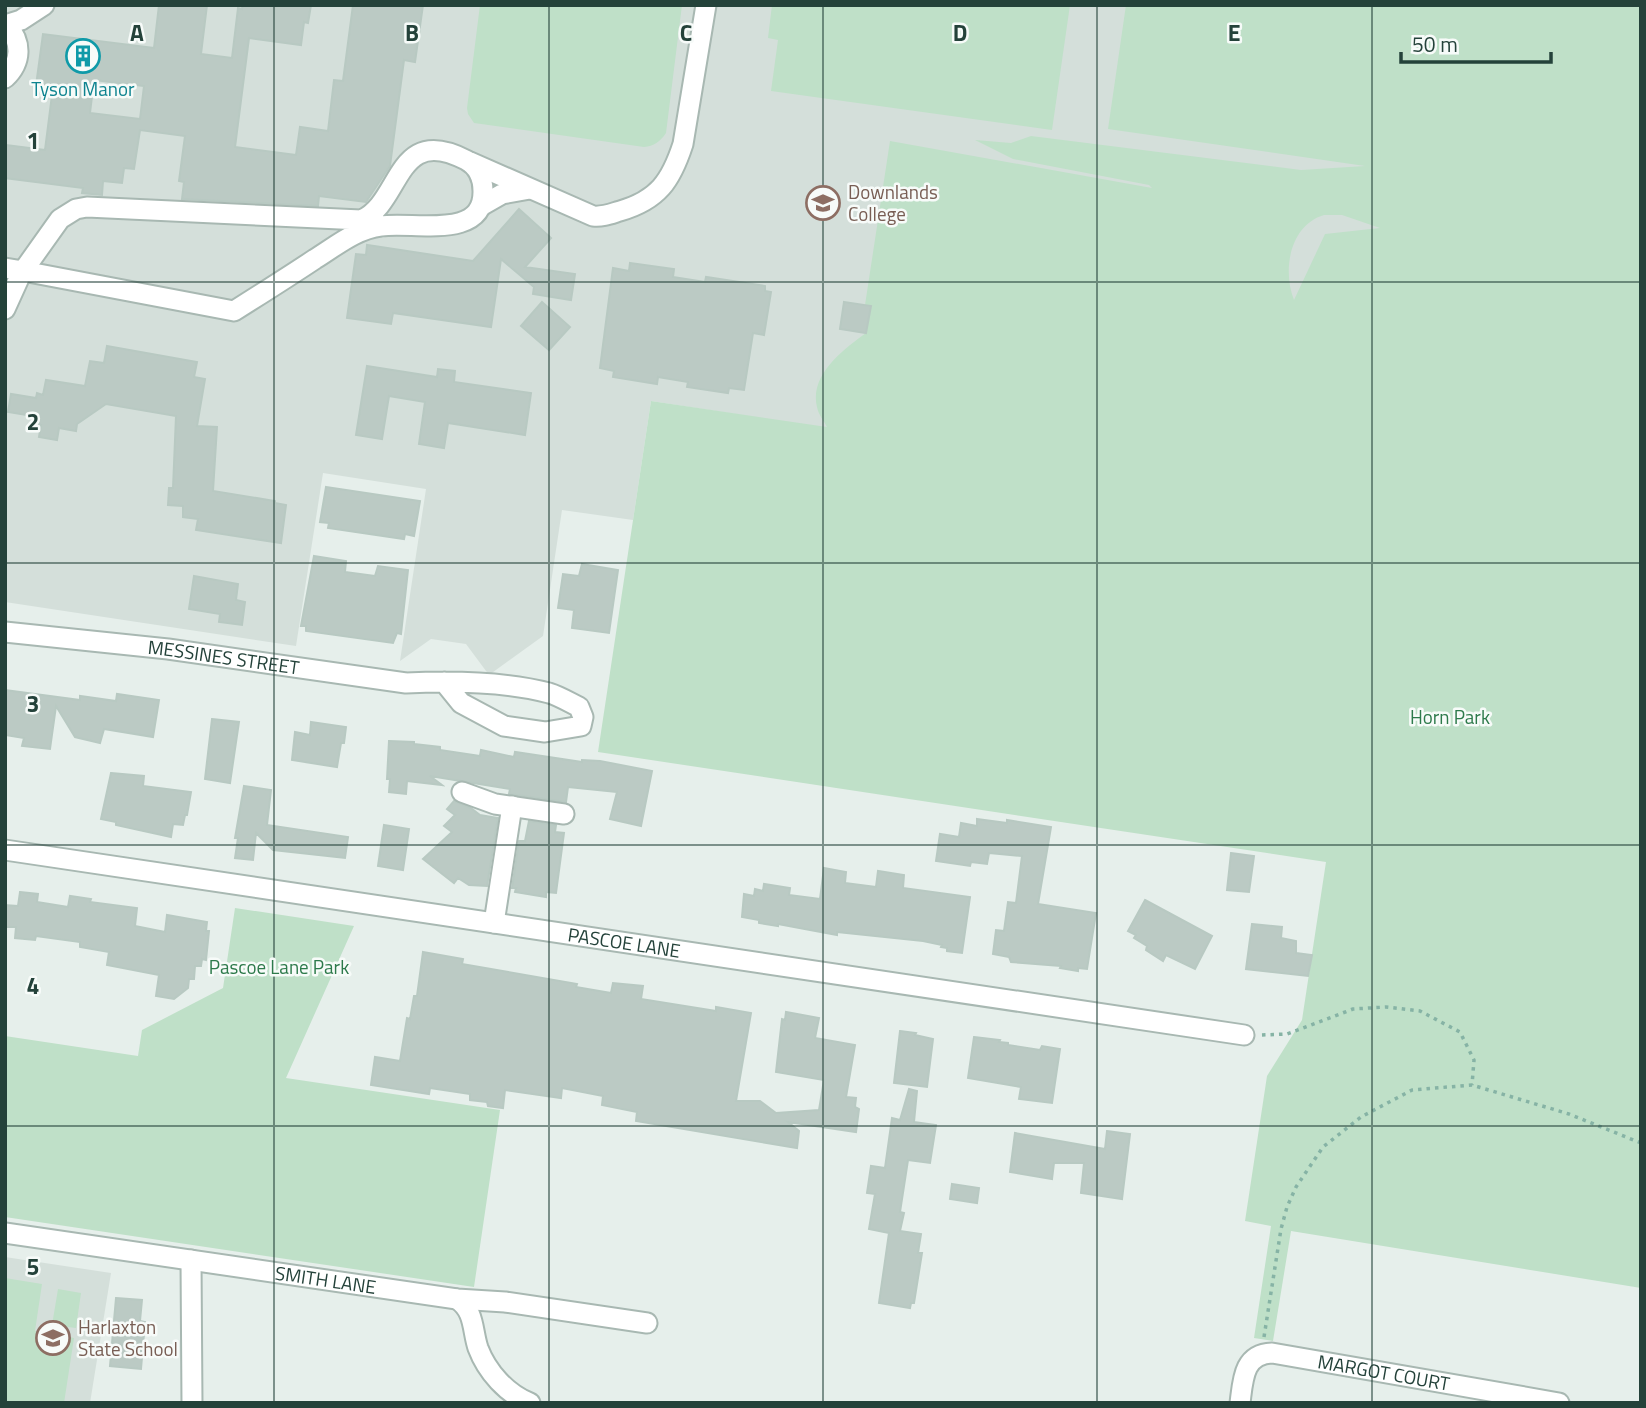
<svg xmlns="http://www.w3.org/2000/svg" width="1646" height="1408" font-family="'Titillium Web',sans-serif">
	<rect width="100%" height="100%" fill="#e6efeb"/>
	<path fill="#d4dfda" d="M 5,5 L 1641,5 L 1641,555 L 651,401 L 633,520 L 562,510 L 543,636 L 489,675 L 466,644 L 431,639 L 400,661 L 426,489 L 323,473 L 296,646 L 5,602 Z
		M 5,1257 L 111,1273 L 90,1403 L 5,1403 Z"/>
	<path fill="#bfe0c8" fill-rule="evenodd" d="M 480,5 L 682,5 L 666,133 C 660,142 654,146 644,147 L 474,123 L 468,114 L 467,108 Z
		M 772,5 L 1070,5 L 1052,130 L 771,91 L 778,40 L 768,38 Z
		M 1126,5 L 1641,5 L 1641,1288 L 1291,1231 L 1273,1341 L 1254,1338 L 1271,1226 L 1245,1221 L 1267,1076 L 1302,1020 L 1326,862 L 598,752 L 651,401 L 827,427 C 824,421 818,414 817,407 C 809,375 844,349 866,333 L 871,306 L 865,305 L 890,141 L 1152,188 L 1149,185 L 1013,159 L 975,140 L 1011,143 L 1031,136 L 1301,170 L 1365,166 L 1108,129 ZM 1324,215 L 1342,215 L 1380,228 L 1325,234 L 1294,300 C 1282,270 1290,225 1324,215 Z
		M 235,908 L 354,926 L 286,1078 L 500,1110 L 474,1287 L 5,1217 L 5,1036 L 138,1056 L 142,1030 L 223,988 Z
		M 5,1278 L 42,1284 L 35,1331 L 74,1338 L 64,1403 L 5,1403 Z
		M 58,1289 L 81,1293 L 76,1328 L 52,1325 Z"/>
	<path fill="#bbcac4" stroke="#b8c9c2" stroke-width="2" fill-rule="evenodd" d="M 159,5 L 207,5 L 201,54 L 232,58 L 238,8 L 242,9 L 243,5 L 311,5 L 308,23 L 304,22 L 301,45 L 249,38 L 235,147 L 296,155 L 300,127 L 328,131 L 334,80 L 343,81 L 353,5 L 423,5 L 415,62 L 404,60 L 390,166 L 366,202 L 319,196 L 318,206 L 182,199 L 184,182 L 179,181 L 185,136 L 140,130 L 134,169 L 124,168 L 122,183 L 103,181 L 102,195 L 82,193 L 83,188 L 5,178 L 5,145 L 45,150 L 52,95 L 35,93 L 43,34 L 154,48 ZM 94,80 L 144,86 L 140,119 L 90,113 Z
		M 519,209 L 551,238 L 525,267 L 575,274 L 571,300 L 533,294 L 534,287 L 501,259 L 491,327 L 393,313 L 391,324 L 347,318 L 356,254 L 366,255 L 367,245 L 473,261 Z
		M 630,263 L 674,269 L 673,277 L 705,282 L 706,277 L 765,286 L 765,291 L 771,292 L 764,335 L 753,333 L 744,390 L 729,388 L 728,393 L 687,387 L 688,382 L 658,377 L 657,384 L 613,377 L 614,371 L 600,368 L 613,268 L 629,271 Z
		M 542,302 L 570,327 L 549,350 L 521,326 Z
		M 844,302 L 871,306 L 866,333 L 840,329 Z
		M 107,346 L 197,362 L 194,377 L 205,379 L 197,426 L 217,427 L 213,491 L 275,501 L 275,503 L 286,505 L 281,543 L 196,530 L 198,519 L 183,517 L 183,506 L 168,505 L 169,488 L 173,488 L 176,416 L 106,404 L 77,424 L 76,431 L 59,428 L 57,440 L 39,437 L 41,425 L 32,423 L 33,416 L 8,412 L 11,394 L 36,398 L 37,393 L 43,395 L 46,380 L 85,386 L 90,361 L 104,363 Z
		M 367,366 L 437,377 L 438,369 L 455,371 L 454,382 L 531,393 L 525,435 L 448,423 L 444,448 L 419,444 L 425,402 L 389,396 L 382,439 L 356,435 Z
		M 326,487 L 420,501 L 414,536 L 405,534 L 404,539 L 328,528 L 329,523 L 320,522 Z
		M 314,556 L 346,561 L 345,572 L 375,576 L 378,566 L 408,570 L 401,634 L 397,633 L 393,643 L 306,631 L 306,626 L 301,626 Z
		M 582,564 L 618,570 L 609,633 L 572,628 L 574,610 L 558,608 L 563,574 L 579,576 Z
		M 194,576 L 238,584 L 236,600 L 245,602 L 242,625 L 219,622 L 220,614 L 189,609 Z
		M 5,690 L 80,700 L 80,696 L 116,701 L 117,694 L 159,700 L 153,737 L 104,729 L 100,743 L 75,737 L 56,706 L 50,749 L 22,746 L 24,738 L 5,735 Z
		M 212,719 L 239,722 L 230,783 L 205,779 Z
		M 311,722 L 346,727 L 344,743 L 341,743 L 337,767 L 292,760 L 295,732 L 310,735 Z
		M 389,741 L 414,742 L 414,744 L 440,747 L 440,750 L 480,756 L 481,750 L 514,757 L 515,752 L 582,762 L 582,760 L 600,761 L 652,771 L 641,826 L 610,819 L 617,792 L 568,787 L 566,802 L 509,794 L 510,789 L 430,776 L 442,785 L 407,781 L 406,794 L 389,792 L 390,779 L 387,779 Z
		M 111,773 L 144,776 L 143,786 L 191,792 L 187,815 L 185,815 L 183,825 L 173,824 L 171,837 L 116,825 L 116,822 L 101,819 Z
		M 244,786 L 271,790 L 267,825 L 348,837 L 345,858 L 273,850 L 256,833 L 253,860 L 235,858 L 238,838 L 235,838 Z
		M 454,801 L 471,808 L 480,815 L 498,818 L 487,886 L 469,885 L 458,878 L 454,883 L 423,859 L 452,832 L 444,826 L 455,815 L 447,809 Z
		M 977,819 L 1007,823 L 1007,820 L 1051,827 L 1038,904 L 1096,913 L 1087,969 L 1078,968 L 1078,971 L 1060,968 L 1061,966 L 1011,962 L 1009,957 L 993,954 L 996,930 L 1004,931 L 1008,902 L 1016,903 L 1022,856 L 989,853 L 987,864 L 971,862 L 970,866 L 936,861 L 940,834 L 959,837 L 961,823 L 977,826 Z
		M 529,821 L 556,825 L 555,832 L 564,833 L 556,893 L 546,892 L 546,897 L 515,892 L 516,888 L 512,888 L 519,841 L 525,841 Z
		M 384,825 L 409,829 L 403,870 L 378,866 Z
		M 1231,853 L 1254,856 L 1249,892 L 1227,890 Z
		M 824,868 L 846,872 L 845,883 L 876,887 L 878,871 L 904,875 L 903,888 L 970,897 L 962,953 L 947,951 L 947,948 L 941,947 L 942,945 L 923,941 L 837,932 L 837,935 L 778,924 L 778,926 L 759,923 L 759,920 L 742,917 L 744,894 L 754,896 L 755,889 L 763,891 L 764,884 L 790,888 L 789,895 L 820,899 Z
		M 20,892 L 38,894 L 37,902 L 68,907 L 70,896 L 91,899 L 90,902 L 137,908 L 135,926 L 165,932 L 167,915 L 207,922 L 206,931 L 209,931 L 206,960 L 202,959 L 201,966 L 195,966 L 194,979 L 189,979 L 188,988 L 174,999 L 156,996 L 159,975 L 107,965 L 109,952 L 80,947 L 80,942 L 36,936 L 35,940 L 15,938 L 16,927 L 5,927 L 5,905 L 18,906 Z
		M 1145,900 L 1212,936 L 1195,969 L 1166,955 L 1163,961 L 1146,950 L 1147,946 L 1134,938 L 1136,935 L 1128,931 Z
		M 1252,924 L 1282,927 L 1281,938 L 1296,941 L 1296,953 L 1312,955 L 1308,976 L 1246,969 Z
		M 423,952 L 463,959 L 462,964 L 577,984 L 576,987 L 611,993 L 613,983 L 643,986 L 641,999 L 716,1011 L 716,1007 L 751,1013 L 736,1101 L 760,1101 L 776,1113 L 819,1110 L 824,1080 L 776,1072 L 782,1019 L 785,1020 L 786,1012 L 819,1018 L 815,1038 L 855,1045 L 846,1097 L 856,1098 L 855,1107 L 859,1109 L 856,1132 L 788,1122 L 799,1131 L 797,1148 L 636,1121 L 637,1112 L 602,1105 L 603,1096 L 562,1088 L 561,1098 L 505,1090 L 503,1108 L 488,1106 L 487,1102 L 470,1100 L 470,1094 L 430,1088 L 429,1094 L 371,1085 L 375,1057 L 400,1061 L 407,1018 L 410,1019 L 414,996 L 417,996 Z
		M 900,1031 L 916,1033 L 915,1035 L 933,1039 L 927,1087 L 894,1083 Z
		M 974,1037 L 1000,1040 L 999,1042 L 1008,1043 L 1008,1045 L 1040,1050 L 1042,1046 L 1060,1049 L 1052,1103 L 1019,1099 L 1021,1087 L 968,1078 Z
		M 909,1089 L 917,1091 L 914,1122 L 936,1125 L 930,1163 L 908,1160 L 900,1212 L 904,1213 L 900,1231 L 921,1234 L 918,1253 L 922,1253 L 914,1303 L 911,1303 L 910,1308 L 879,1303 L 889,1233 L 869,1229 L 875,1194 L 867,1193 L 871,1166 L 885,1168 L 892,1118 L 900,1120 Z
		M 1107,1131 L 1130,1134 L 1122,1199 L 1081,1193 L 1084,1163 L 1054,1163 L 1052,1179 L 1010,1172 L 1015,1133 L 1105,1149 Z
		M 952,1184 L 979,1188 L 977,1203 L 950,1199 Z
		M 116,1298 L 142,1300 L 140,1321 L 145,1322 L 141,1369 L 110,1366 Z"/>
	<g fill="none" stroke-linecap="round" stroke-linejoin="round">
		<g stroke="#a8b8b2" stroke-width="23">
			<g id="minor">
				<path d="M 5,25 L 21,20 L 44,5"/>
				<path d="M 5,78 C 22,62 22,42 7,25"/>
				<path d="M 470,162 L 593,216 C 603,217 610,214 620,211 C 658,200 671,181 683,144 L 706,5"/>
				<path d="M 481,206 L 502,194 L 530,189"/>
				<path d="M 5,268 L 23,271 L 234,311 C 261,294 288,277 315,259 C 336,246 356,229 381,226 C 413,221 484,241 483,191 C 483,178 477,166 466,160 C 395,123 402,203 361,220 L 87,207 L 76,209 L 60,219 L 23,271 L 20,276 L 5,309"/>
				<path id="s1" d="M 5,632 L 168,649 L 406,683 C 449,681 507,682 549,693 C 559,696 569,702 579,707 L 583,717 L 581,726 L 545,732 L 504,726 L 461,703 L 444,682"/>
				<path d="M 462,792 L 495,804 L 564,814"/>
				<path id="s2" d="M 5,850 L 1244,1035"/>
				<path d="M 494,923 L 512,806"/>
				<path id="s3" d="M 5,1233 L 457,1299 L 505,1302 L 647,1323"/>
				<path d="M 191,1260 L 192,1403"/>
				<path d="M 457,1299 C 475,1311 472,1330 478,1348 C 487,1372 507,1394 530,1403"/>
				<path id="s4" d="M 1240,1403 C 1243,1380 1243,1354 1272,1353 L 1559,1403"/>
			</g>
		</g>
		<path stroke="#86b3a5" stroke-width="3.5" stroke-dasharray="3.5 5" stroke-linecap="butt" d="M 1262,1035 L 1287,1034 L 1353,1009 L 1386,1007 L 1420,1011 L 1460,1032 L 1474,1060 L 1472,1085
			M 1264,1337 L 1281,1229 L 1287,1207 L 1296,1187 L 1323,1147 L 1361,1117 L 1412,1090 L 1472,1085 L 1569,1114 L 1641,1143"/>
		<use href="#minor" stroke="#fff" stroke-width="19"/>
	</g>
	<path fill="none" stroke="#24423a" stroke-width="2" stroke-opacity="0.55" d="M 274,5 L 274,1403M 549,5 L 549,1403M 823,5 L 823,1403M 1097,5 L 1097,1403M 1372,5 L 1372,1403M 5,282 L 1641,282M 5,563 L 1641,563M 5,845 L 1641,845M 5,1126 L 1641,1126"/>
	<defs>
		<g id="building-ring" transform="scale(1.75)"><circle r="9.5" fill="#f7fbf9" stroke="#0f9aa8" stroke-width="1.5"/><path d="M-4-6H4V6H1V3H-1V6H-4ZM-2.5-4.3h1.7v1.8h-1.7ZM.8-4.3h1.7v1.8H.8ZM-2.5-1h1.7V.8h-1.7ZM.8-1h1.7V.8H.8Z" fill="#0f9aa8"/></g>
		<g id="school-ring" transform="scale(1.75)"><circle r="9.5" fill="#f7fbf9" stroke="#8d6e63" stroke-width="1.5"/><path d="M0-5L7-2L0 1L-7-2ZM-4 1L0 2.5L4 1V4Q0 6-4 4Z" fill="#8d6e63"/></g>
	</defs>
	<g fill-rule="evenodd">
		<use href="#building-ring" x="83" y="56"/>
		<use href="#school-ring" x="823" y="203"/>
		<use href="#school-ring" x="53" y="1338"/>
	</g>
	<g text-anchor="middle" stroke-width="5" stroke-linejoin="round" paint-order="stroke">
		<g font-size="19" fill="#0d838f" stroke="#f7fbf9">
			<text x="83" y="96">Tyson Manor</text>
		</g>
		<g font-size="19" fill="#785e54" stroke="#f7fbf9" text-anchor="start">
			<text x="848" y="199">Downlands<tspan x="848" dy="22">College</tspan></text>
			<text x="78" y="1334">Harlaxton<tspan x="78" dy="22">State School</tspan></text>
		</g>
		<g font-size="19" fill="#24423a" stroke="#f7fbf9">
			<text dy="7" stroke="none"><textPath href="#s1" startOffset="220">MESSINES STREET</textPath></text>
			<text dy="7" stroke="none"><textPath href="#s2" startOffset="626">PASCOE LANE</textPath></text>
			<text dy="7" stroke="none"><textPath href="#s3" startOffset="324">SMITH LANE</textPath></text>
			<text dy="7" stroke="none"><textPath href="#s4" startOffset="180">MARGOT COURT</textPath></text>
		</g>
		<g font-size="19" fill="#2d7a4b" stroke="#f7fbf9">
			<text x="1450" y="724">Horn Park</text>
			<text x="279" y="974">Pascoe Lane Park</text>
		</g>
	</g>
	<g font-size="23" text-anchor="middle" font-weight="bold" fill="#24423a" stroke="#f7fbf9" stroke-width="5" stroke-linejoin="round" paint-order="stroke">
		<text x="137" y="41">A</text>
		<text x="412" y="41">B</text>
		<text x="686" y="41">C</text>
		<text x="960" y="41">D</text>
		<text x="1234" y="41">E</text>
		<text x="33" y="149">1</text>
		<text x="33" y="430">2</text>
		<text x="33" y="712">3</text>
		<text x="33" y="994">4</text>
		<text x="33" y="1275">5</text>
	</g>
	<rect width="1646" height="1408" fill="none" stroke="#24423a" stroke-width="14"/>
	<path d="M1401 52v10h150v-10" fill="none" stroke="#24423a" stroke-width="3.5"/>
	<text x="1412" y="52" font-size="21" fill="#24423a" stroke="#f7fbf9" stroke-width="5" paint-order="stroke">50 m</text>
</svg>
